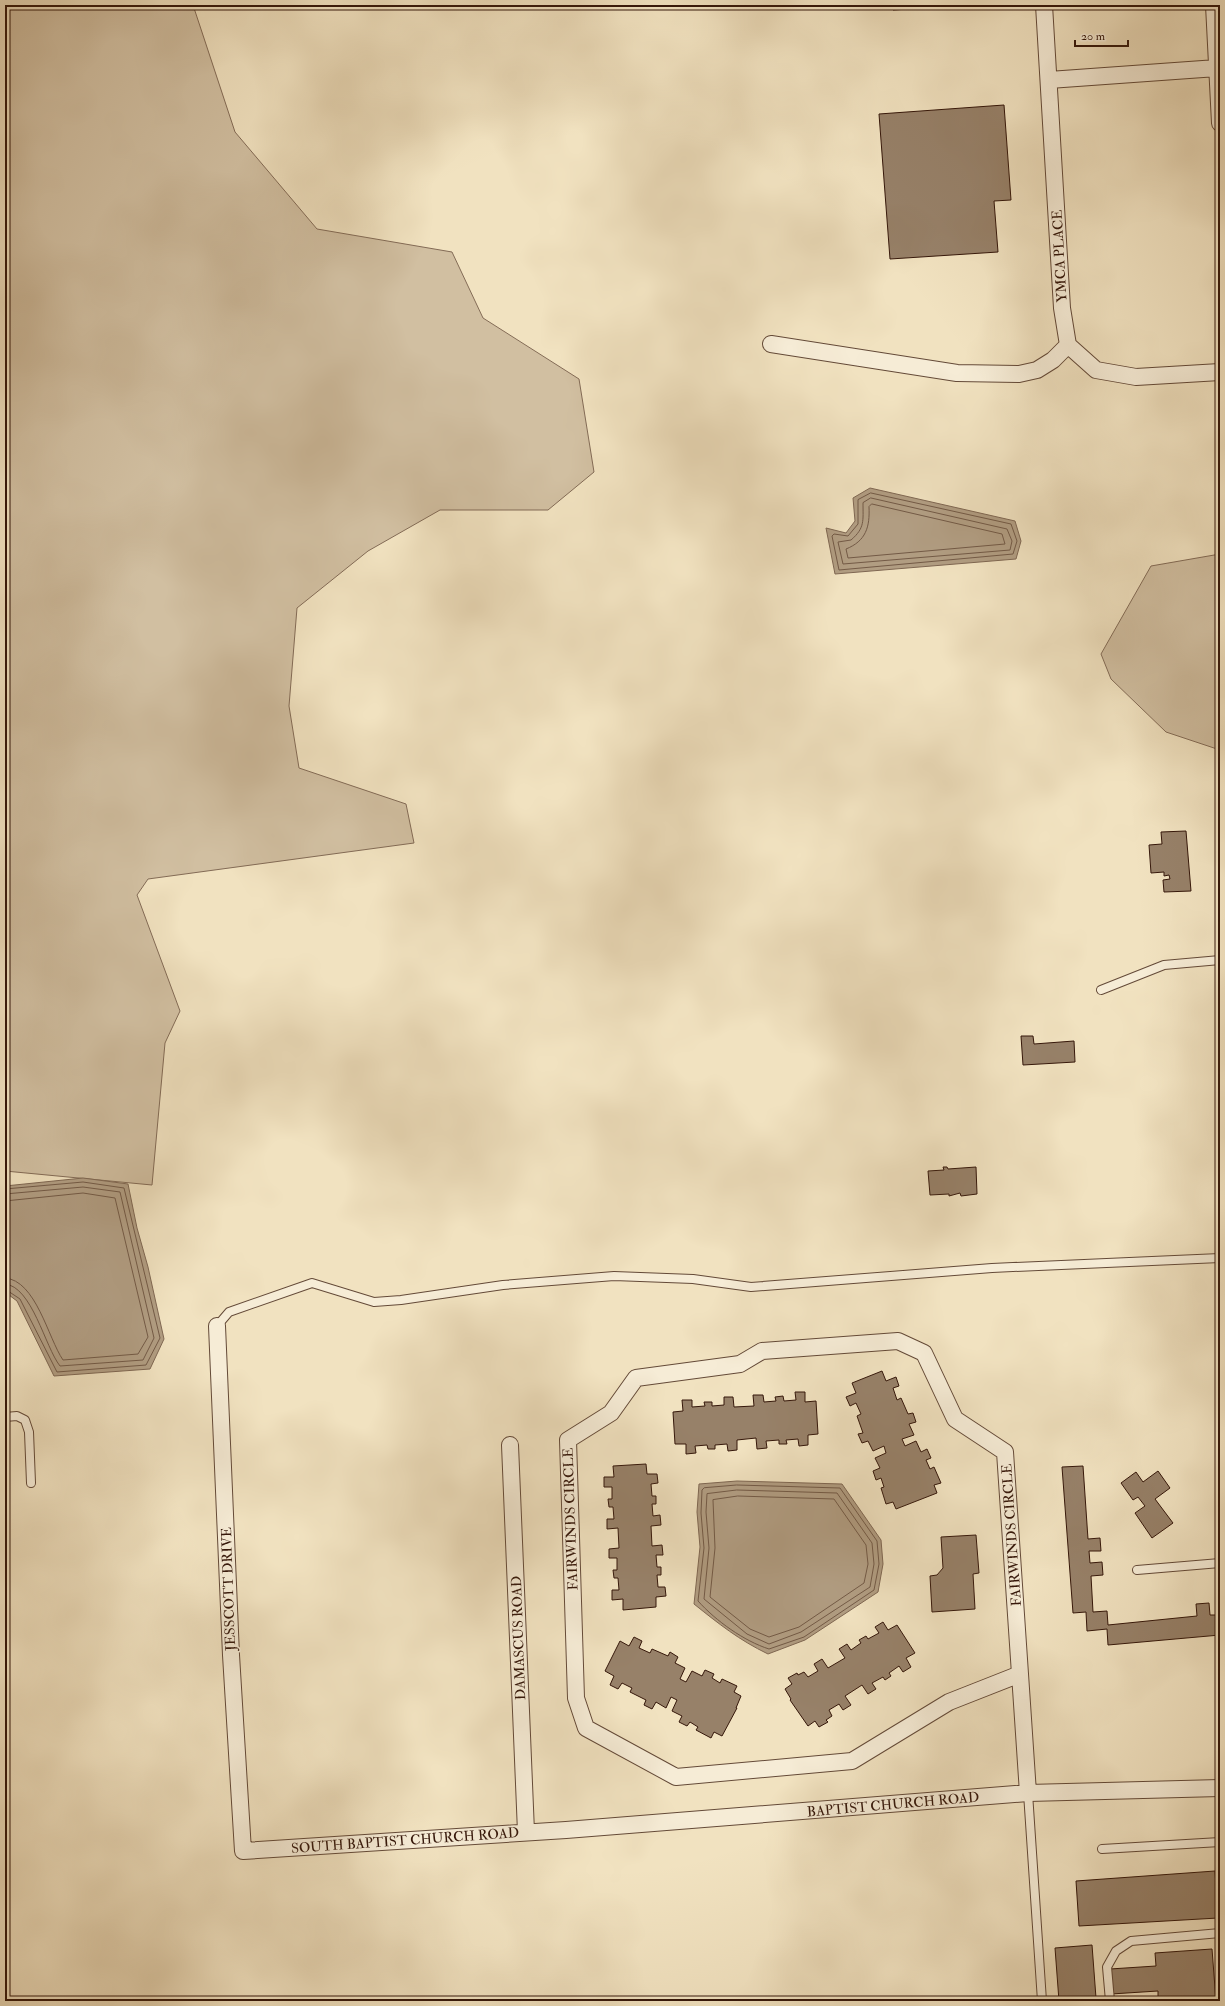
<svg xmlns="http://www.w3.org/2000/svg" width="1225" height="2006" font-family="'IM FELL Double Pica',serif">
	<rect width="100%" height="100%" fill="#f1e2c0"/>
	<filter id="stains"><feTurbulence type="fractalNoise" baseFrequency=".005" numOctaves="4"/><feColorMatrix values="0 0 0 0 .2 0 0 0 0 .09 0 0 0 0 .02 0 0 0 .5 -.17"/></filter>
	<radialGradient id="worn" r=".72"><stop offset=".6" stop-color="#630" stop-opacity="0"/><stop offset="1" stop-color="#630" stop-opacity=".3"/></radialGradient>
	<path fill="#d1bfa1" stroke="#836b56" d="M 5,5 L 193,5 L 235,132 L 317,229 L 452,252 L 483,318 L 579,379 L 594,472 L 548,510 L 440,510 L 368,551 L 297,608 L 289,706 L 299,768 L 406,804 L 414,843 L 148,879 L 137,895 L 180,1011 L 165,1043 L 152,1185 L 5,1171 Z
		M 1220,554 L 1220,750 L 1166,732 L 1111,679 L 1101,654 L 1151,566 Z"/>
	<path fill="#b19d82" stroke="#7f6752" d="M 870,488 L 1015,521 L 1021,541 L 1016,559 L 835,574 L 826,528 L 846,533 L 855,521 L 853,498 Z
		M 83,1178 L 128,1184 L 137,1228 L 148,1267 L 164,1339 L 150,1369 L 54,1376 L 17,1301 L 5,1292 L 5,1186 Z
		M 737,1481 L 842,1484 L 881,1540 L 883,1564 L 878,1592 L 805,1640 L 768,1654 C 739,1640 719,1624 694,1604 L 700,1547 L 697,1512 L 699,1484 Z"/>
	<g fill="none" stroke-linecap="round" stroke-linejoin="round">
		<path stroke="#735a46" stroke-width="1" d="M 871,493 L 1011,524 L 1017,541 L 1013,554 L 839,570 L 832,536 L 834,534 L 848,536 L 858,524 L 858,500 Z
			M 871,498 L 1007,529 L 1012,541 L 1010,550 L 843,564 L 838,542 L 851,540 C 865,528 863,521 863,503 Z
			M 872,504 L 1002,534 L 1005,544 L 848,558 L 846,549 C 866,541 870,527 869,507 Z
			M 5,1189 L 83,1182 L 124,1188 L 160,1338 L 146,1365 L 57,1372 L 20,1299 L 5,1289
			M 5,1194 L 83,1187 L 120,1192 L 154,1338 L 143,1360 L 60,1366 C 45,1347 32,1286 5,1284
			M 5,1201 L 83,1193 L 115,1198 L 148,1337 L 138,1354 L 63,1360 C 48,1338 36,1280 5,1278
			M 737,1485 L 840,1488 L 877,1541 L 879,1564 L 874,1590 L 804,1637 L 769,1649 C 744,1641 716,1621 698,1601 L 704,1548 L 701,1513 L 702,1490 L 704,1488 Z
			M 737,1490 L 837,1493 L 872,1543 L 874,1564 L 870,1587 L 801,1632 L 769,1644 L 747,1634 L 704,1599 L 709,1548 L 706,1512 L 707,1494 Z
			M 738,1496 L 834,1499 L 866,1545 L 868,1564 L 864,1583 L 799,1627 L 769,1637 L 750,1629 L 710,1597 L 715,1548 L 713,1500 Z"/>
	</g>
	<path fill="#978169" stroke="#35170a" d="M 893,5 L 941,5 L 941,7 L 893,10 Z
		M 1004,105 L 1011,200 L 994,201 L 998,252 L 890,259 L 879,114 Z
		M 1186,831 L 1191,891 L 1164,892 L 1163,880 L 1170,879 L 1169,875 L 1164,876 L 1164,872 L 1151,873 L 1149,845 L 1162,844 L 1161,832 Z
		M 1021,1036 L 1033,1036 L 1034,1044 L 1074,1041 L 1075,1062 L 1023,1065 Z
		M 943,1167 L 947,1167 L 948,1169 L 976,1167 L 977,1194 L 961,1196 L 960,1193 L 949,1196 L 949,1194 L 930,1195 L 928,1171 L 944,1170 Z
		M 882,1371 L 886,1381 L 896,1377 L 899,1386 L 893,1388 L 897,1400 L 901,1398 L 908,1414 L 913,1413 L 916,1422 L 909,1424 L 914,1435 L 902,1439 L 905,1446 L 916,1441 L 921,1452 L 927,1449 L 931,1458 L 926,1460 L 930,1469 L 934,1467 L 941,1483 L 934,1485 L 937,1493 L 896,1509 L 893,1502 L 886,1504 L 881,1488 L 884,1487 L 881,1478 L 876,1480 L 873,1471 L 880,1468 L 875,1458 L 886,1453 L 884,1446 L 873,1451 L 868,1441 L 862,1443 L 858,1434 L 863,1433 L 857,1416 L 861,1414 L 856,1403 L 850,1406 L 846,1397 L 856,1393 L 852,1383 Z
		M 795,1392 L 805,1392 L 805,1402 L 816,1401 L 818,1434 L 808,1435 L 808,1445 L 799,1446 L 798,1439 L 786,1440 L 787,1444 L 779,1444 L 779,1440 L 766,1441 L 767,1448 L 757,1449 L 756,1438 L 737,1440 L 737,1450 L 728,1451 L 727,1444 L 715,1445 L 715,1449 L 708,1449 L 707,1445 L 695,1446 L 696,1453 L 686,1454 L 686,1444 L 675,1444 L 673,1412 L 683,1411 L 682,1400 L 692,1400 L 692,1407 L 705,1406 L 704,1402 L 712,1402 L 712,1406 L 724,1405 L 724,1397 L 733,1397 L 734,1407 L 754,1406 L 753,1395 L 763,1395 L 764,1402 L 776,1401 L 775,1397 L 783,1396 L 784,1401 L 796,1400 Z
		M 646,1464 L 647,1474 L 657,1474 L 658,1483 L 651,1484 L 652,1496 L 656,1496 L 656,1504 L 652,1504 L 653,1516 L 660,1515 L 661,1525 L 651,1526 L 652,1546 L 662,1545 L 663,1555 L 656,1555 L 657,1567 L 661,1567 L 661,1575 L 657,1575 L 658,1587 L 665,1587 L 666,1596 L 656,1597 L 656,1607 L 623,1610 L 623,1599 L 612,1600 L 612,1590 L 619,1590 L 618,1578 L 614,1578 L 613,1570 L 617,1570 L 617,1558 L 609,1558 L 609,1549 L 619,1548 L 618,1528 L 607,1529 L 607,1519 L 614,1519 L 613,1507 L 609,1507 L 608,1499 L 612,1499 L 612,1487 L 604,1487 L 604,1477 L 614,1477 L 613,1466 Z
		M 1083,1466 L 1088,1539 L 1100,1538 L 1101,1551 L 1089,1551 L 1090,1563 L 1102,1562 L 1103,1575 L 1091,1576 L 1093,1612 L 1107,1611 L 1108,1625 L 1197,1616 L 1196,1604 L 1209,1603 L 1210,1615 L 1220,1615 L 1220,1635 L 1108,1645 L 1107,1629 L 1087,1631 L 1086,1612 L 1073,1613 L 1062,1467 Z
		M 1158,1471 L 1170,1488 L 1155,1499 L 1173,1523 L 1152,1538 L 1135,1513 L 1145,1506 L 1138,1497 L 1133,1500 L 1121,1483 L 1136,1472 L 1143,1482 Z
		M 976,1535 L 979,1573 L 973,1574 L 975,1609 L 932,1612 L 930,1576 L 937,1575 L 943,1568 L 941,1537 Z
		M 883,1622 L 888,1630 L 897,1625 L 915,1653 L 906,1658 L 911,1667 L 903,1672 L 899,1666 L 889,1673 L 891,1676 L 885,1680 L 883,1677 L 872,1683 L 876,1689 L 868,1694 L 862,1685 L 845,1696 L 851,1705 L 843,1710 L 839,1704 L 829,1710 L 832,1716 L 826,1720 L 828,1722 L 819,1727 L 815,1721 L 808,1726 L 790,1700 L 791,1699 L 785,1689 L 792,1684 L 788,1678 L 797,1673 L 798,1675 L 804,1672 L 808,1677 L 818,1671 L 814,1664 L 822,1659 L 828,1668 L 845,1658 L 839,1649 L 847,1644 L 851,1650 L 861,1643 L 859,1640 L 866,1636 L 868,1639 L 879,1633 L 875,1627 Z
		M 634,1637 L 642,1641 L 639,1648 L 650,1653 L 652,1649 L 668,1656 L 670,1652 L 678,1657 L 675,1663 L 685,1668 L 680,1679 L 686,1682 L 692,1671 L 702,1676 L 705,1670 L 714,1674 L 712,1678 L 720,1683 L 722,1679 L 737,1686 L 734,1692 L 741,1696 L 736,1708 L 737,1708 L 722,1736 L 714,1732 L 711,1738 L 696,1730 L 698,1727 L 690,1722 L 687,1726 L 679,1722 L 682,1716 L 672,1711 L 677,1700 L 671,1697 L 666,1708 L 656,1702 L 652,1709 L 644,1705 L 646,1700 L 630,1692 L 632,1688 L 622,1683 L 618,1689 L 610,1685 L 614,1676 L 605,1671 L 620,1641 L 629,1646 Z
		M 1215,1871 L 1218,1918 L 1079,1926 L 1076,1881 Z
		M 1092,1945 L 1096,1998 L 1083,1999 L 1084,2001 L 1059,2001 L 1055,1948 Z
		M 1212,1949 L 1216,2001 L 1158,2001 L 1158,1991 L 1111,1994 L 1110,1969 L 1156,1966 L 1155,1953 Z"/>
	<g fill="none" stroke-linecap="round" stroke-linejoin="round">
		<g stroke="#644a38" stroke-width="10">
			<path id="service" d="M 1101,990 L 1164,965 L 1220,960
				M 217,1326 L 229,1312 L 312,1283 L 374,1302 L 401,1300 L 503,1285 L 614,1276 L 693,1279 L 751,1287 L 992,1268 L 1220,1258
				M 5,1417 L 17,1416 L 25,1420 L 29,1432 L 31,1483
				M 1137,1570 L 1220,1563
				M 1028,1793 L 1042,2001
				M 1102,1849 L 1220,1842
				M 1110,2001 L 1107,1967 L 1116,1951 L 1131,1941 L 1220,1933"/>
		</g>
		<g stroke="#644a38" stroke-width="18">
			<path id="minor" d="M 1044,5 L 1062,308 L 1068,345 L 1096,370 L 1136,377 L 1220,372
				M 1214,5 L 1220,123
				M 1049,80 L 1217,68
				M 771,344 L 957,373 L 1019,374 L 1037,370 L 1053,360 L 1068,345
				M 217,1326 L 231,1655 L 243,1851 L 566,1830 L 1028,1793 L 1220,1788
				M 898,1341 L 924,1353 L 955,1419 L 1005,1452 L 1020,1674 L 949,1702 L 852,1761 L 676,1777 L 586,1728 L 576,1698 L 568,1440 L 611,1413 L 636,1378 L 740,1364 L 762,1351 Z
				M 510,1445 L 526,1832
				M 1020,1674 L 1028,1793"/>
		</g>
		<use href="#service" stroke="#f6ecd6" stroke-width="8"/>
		<use href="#minor" stroke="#f6ecd6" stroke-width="16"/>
	</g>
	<g text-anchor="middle" stroke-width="3" stroke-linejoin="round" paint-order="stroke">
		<g font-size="14" fill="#35170a" stroke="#f6ecd6">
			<text transform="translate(1059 256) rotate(-93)" y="5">YMCA PLACE</text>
			<text transform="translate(570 1519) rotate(-92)" y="5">FAIRWINDS CIRCLE</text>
			<text transform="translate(1011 1535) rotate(-94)" y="5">FAIRWINDS CIRCLE</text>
			<text transform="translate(228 1589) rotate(-92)" y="5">JESSCOTT DRIVE</text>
			<text transform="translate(518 1638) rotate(-92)" y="5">DAMASCUS ROAD</text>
			<text transform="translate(893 1804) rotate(-5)" y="5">BAPTIST CHURCH ROAD</text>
			<text transform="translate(405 1840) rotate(-4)" y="5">SOUTH BAPTIST CHURCH ROAD</text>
		</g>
	</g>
	<rect width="1225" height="2006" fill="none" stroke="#f1e2c0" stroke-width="20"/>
	<rect x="6" y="6" width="1213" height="1994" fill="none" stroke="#35170a" stroke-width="2"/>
	<rect x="10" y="10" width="1205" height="1986" fill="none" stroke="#35170a"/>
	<path d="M1075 40v6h53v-6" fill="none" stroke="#35170a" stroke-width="2"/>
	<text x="1081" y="40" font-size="12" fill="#35170a" stroke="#f6ecd6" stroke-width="3" paint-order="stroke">20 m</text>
	<rect width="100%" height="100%" filter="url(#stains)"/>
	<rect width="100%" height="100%" fill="url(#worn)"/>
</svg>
